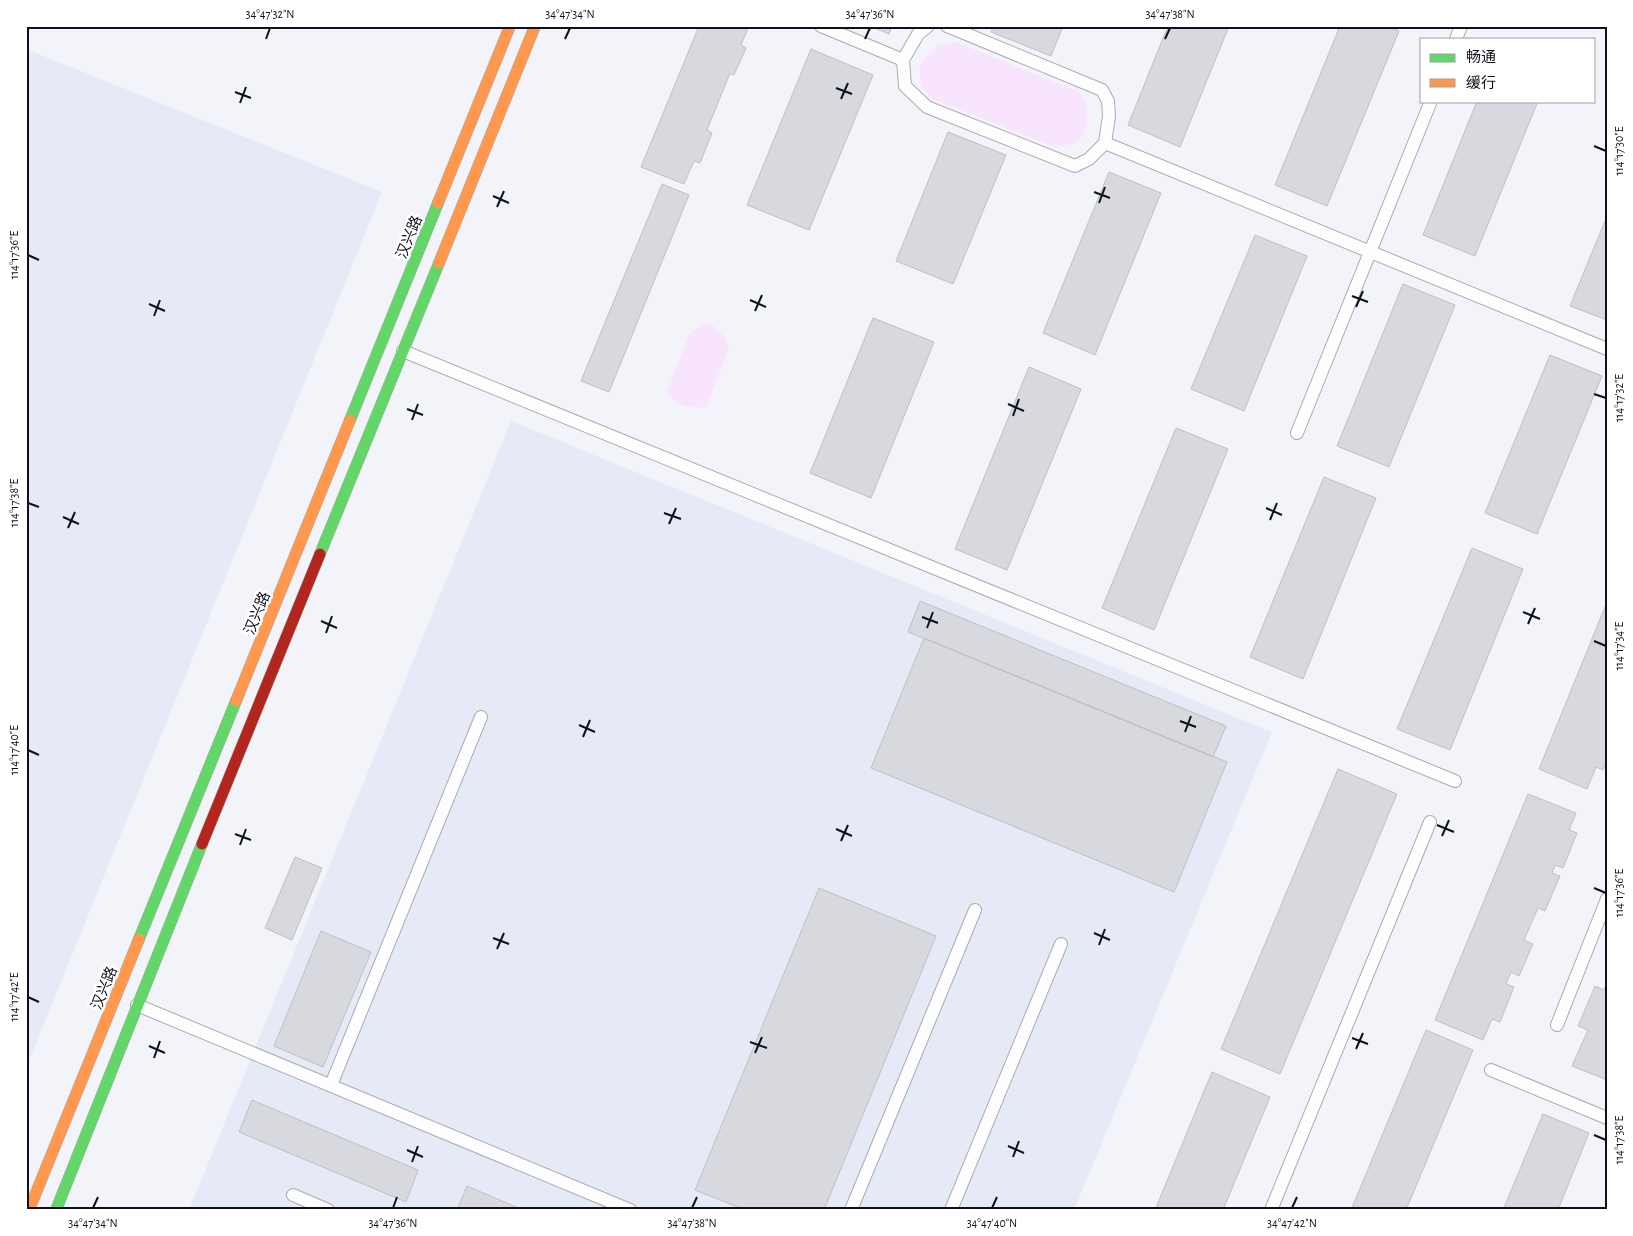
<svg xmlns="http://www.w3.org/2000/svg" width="1633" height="1236" font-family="'Alegreya Sans','Noto Sans SC',sans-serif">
	<rect width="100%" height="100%" fill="#f2f4f9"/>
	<path fill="#e5eaf6" d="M 26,49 L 382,192 L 26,1068 Z
		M 511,421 L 1272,732 L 1074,1210 L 189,1210 Z"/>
	<path fill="#f8e4fc" d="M 956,42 L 1079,92 L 1087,103 L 1087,120 L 1084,135 L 1074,143 L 1057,148 L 933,99 L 921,86 L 919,69 L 924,59 L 938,45 Z
		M 707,323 C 719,328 724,336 729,348 L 706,407 C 690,409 677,406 667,392 L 690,333 L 702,325 Z"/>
	<path fill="#d8d8df" stroke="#bfbfc5" d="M 699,26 L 749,26 L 741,45 L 746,48 L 734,75 L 730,73 L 707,130 L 712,133 L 700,163 L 694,161 L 684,184 L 641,167 Z
		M 870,26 L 892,26 L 889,34 Z
		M 994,26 L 1063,26 L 1051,56 L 991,32 Z
		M 1168,26 L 1229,26 L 1180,147 L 1128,125 Z
		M 1340,26 L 1388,26 L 1399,31 L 1327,206 L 1275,185 Z
		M 811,49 L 873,75 L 809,230 L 747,205 Z
		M 1477,101 L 1538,101 L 1475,256 L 1423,235 Z
		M 948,132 L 1006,155 L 953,284 L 896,261 Z
		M 1109,172 L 1161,193 L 1095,355 L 1043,333 Z
		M 662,184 L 689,195 L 609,392 L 581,381 Z
		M 1607,216 L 1607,320 L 1570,306 Z
		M 1255,235 L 1307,256 L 1244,411 L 1191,389 Z
		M 1403,284 L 1455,305 L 1389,467 L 1337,446 Z
		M 873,318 L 934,342 L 871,498 L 810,473 Z
		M 1550,355 L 1602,376 L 1537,534 L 1485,513 Z
		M 1029,367 L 1081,389 L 1007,570 L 955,549 Z
		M 1176,428 L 1228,449 L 1154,630 L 1102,608 Z
		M 1324,477 L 1376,498 L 1303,679 L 1250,657 Z
		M 1472,548 L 1523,569 L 1450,750 L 1397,729 Z
		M 920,601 L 1226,726 L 1213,757 L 908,632 Z
		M 1607,602 L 1607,762 L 1603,770 L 1596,767 L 1587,789 L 1539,769 Z
		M 924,638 L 1227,762 L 1174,892 L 871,768 Z
		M 1338,769 L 1397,794 L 1280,1074 L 1221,1049 Z
		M 1528,794 L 1576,813 L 1569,830 L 1577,833 L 1563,868 L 1555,865 L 1552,873 L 1560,876 L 1545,911 L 1538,908 L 1524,940 L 1533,944 L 1519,976 L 1511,972 L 1506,984 L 1514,987 L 1500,1022 L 1492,1019 L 1483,1040 L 1435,1020 Z
		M 295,857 L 322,868 L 292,940 L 265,928 Z
		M 819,888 L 936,936 L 824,1210 L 745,1210 L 695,1190 Z
		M 321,931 L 371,952 L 323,1067 L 274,1046 Z
		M 1607,982 L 1607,1080 L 1572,1066 L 1588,1030 L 1578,1026 L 1595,986 L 1604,990 Z
		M 1426,1030 L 1473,1050 L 1406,1210 L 1351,1210 Z
		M 1212,1072 L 1270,1097 L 1223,1210 L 1155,1210 Z
		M 252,1100 L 418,1170 L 406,1202 L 239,1132 Z
		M 1543,1114 L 1589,1133 L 1558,1210 L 1503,1210 Z
		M 467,1186 L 523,1210 L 457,1210 Z"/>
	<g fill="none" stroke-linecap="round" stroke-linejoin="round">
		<g stroke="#a9abb2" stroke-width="14">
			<path id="lane" d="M 821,26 L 903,60 L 918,34 L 928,26
				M 947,26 L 1102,90 L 1108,101 L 1109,116 L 1105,143 L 1607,349
				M 1456,39 L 1461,26
				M 903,60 L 905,86 L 927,107 L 1075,166 L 1089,159 L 1105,143
				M 403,351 L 1455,781
				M 1297,433 L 1431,101
				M 137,1005 L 630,1210
				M 1557,1025 L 1607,899
				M 1491,1070 L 1607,1118
				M 331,1085 L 481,717
				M 293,1195 L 328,1210
				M 851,1210 L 975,910
				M 951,1210 L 1061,944
				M 1271,1210 L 1430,822"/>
		</g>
		<g stroke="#a9abb2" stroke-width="12">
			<path id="fast" d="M 350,420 L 438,203
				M 320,554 L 439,263
				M 139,939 L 236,701
				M 56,1210 L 202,844"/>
		</g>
		<g stroke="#a9abb2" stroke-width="12">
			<path id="slow" d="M 438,203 L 510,26
				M 439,263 L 535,26
				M 236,701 L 350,420
				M 29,1210 L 139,939"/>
		</g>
		<g stroke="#a9abb2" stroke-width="12">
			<path id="jam" d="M 202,844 L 320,554"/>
		</g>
		<use href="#lane" stroke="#fdfdfe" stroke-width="12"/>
		<use href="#fast" stroke="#63d668" stroke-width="11"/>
		<use href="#slow" stroke="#ff974d" stroke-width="11"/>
		<use href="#jam" stroke="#b3261e" stroke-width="11"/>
	</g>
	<path fill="none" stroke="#0e1119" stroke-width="2" d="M 266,39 L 270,28M 565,39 L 570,28M 865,39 L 870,28M 1165,39 L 1170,28M 836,88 L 852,94M 235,92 L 251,98M 841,99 L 848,83M 240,103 L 246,87M 1594,146 L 1606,151M 1094,192 L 1110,198M 493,196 L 509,203M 1099,203 L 1105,187M 497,207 L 504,191M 28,255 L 39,260M 1352,296 L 1368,302M 750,300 L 766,307M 149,304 L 165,311M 1356,307 L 1363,291M 755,311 L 762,295M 154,316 L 160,300M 1594,394 L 1606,398M 1008,404 L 1024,411M 407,409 L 423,415M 1013,416 L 1019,399M 412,420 L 418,404M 28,503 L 39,507M 1266,508 L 1282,515M 664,513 L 681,519M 63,517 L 79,524M 1270,520 L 1277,503M 669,524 L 676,508M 68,528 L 75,512M 1523,612 L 1540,619M 922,617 L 938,623M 321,621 L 337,628M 1528,624 L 1535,608M 927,628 L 933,612M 326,633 L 332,616M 1594,641 L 1606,646M 1180,721 L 1196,727M 579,725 L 595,732M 1185,732 L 1191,716M 583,737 L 590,720M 28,750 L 39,755M 1437,825 L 1454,832M 836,829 L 852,836M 235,834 L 251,840M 1442,836 L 1449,820M 841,841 L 848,825M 240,845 L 246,829M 1594,888 L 1606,893M 1094,933 L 1110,940M 493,938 L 509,944M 1099,945 L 1105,929M 497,949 L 504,933M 28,997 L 39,1002M 1352,1038 L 1368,1044M 750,1042 L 767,1048M 149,1046 L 165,1053M 1356,1049 L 1363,1033M 755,1053 L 762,1037M 154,1058 L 160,1041M 1594,1135 L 1606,1140M 1008,1146 L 1024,1153M 407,1150 L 423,1157M 1013,1157 L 1019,1141M 412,1162 L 418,1146M 93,1208 L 98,1197M 393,1208 L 397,1197M 692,1208 L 697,1197M 992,1208 L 997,1197M 1292,1208 L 1297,1197"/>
	<g text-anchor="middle" stroke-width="5" stroke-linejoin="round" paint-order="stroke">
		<g font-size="15" fill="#0e1119" stroke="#fff">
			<text transform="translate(409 237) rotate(-68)" y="5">汉兴路</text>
			<text transform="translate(257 613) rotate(-68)" y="5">汉兴路</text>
			<text transform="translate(104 988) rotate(-68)" y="5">汉兴路</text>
		</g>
	</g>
	<rect width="1633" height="1236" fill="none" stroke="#ffffff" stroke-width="55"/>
	<rect x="1420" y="38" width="175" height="65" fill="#ffffff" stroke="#9fa0a3"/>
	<rect x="1430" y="54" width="25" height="8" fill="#63d668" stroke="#9fa0a3"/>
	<text x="1466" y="62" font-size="15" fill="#0e1119">畅通</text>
	<rect x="1430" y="79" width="25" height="8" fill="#ff974d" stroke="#9fa0a3"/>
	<text x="1466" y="88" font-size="15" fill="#0e1119">缓行</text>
	<rect x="28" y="28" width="1578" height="1180" fill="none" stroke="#0e1119" stroke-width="2"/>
	<g font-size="12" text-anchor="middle" fill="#0e1119">
		<text x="270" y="18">34°47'32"N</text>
		<text x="570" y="18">34°47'34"N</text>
		<text x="870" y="18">34°47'36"N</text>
		<text x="1170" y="18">34°47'38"N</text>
		<text transform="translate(1619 151) rotate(-90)" y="4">114°17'30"E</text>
		<text transform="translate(14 255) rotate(-90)" y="4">114°17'36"E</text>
		<text transform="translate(1619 398) rotate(-90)" y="4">114°17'32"E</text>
		<text transform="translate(14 503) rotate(-90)" y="4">114°17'38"E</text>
		<text transform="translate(1619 646) rotate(-90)" y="4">114°17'34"E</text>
		<text transform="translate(14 750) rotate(-90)" y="4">114°17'40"E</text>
		<text transform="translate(1619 893) rotate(-90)" y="4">114°17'36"E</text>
		<text transform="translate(14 997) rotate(-90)" y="4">114°17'42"E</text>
		<text transform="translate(1619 1140) rotate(-90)" y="4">114°17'38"E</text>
		<text x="93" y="1227">34°47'34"N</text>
		<text x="393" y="1227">34°47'36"N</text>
		<text x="692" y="1227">34°47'38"N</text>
		<text x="992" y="1227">34°47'40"N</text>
		<text x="1292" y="1227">34°47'42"N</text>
	</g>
</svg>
